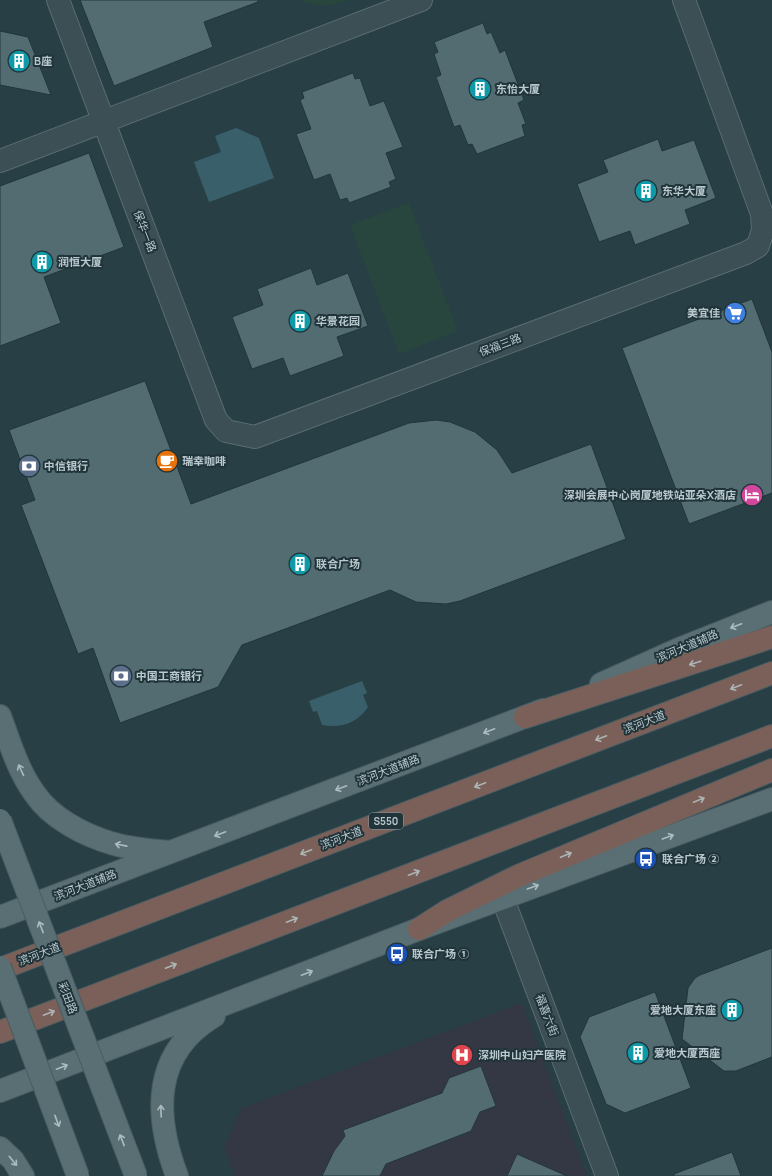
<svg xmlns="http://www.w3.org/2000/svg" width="772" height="1176" font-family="Manrope,'Noto Sans SC',sans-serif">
	<rect width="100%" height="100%" fill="#273f45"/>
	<path fill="#343845" d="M 522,1003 L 587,1176 L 235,1176 L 224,1147 L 242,1108 Z"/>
	<path fill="#29463e" d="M 299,0 L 349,0 C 333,6 314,8 299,0 Z
		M 409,203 L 458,331 L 399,354 L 350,225 Z"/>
	<path fill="#39606a" d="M 236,128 L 259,138 L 274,178 L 209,202 L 194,162 L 221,152 L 215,136 Z
		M 362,681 L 367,693 L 363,695 L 368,707 C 356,724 342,728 322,725 L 317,711 L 313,712 L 309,701 Z"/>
	<path fill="#526c72" stroke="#22363c" d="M 80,0 L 258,0 L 258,2 L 204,22 L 213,47 L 114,86 Z
		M 483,23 L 487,34 L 491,32 L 500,53 L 505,50 L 524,100 L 518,103 L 526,124 L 522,125 L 525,136 L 477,154 L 472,144 L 468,145 L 460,125 L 454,127 L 436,77 L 441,75 L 434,54 L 438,52 L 434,42 Z
		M 0,31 L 28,37 L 51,95 L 0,85 Z
		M 353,73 L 355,79 L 360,78 L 370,106 L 384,101 L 403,147 L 386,153 L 396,179 L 389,182 L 391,187 L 349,203 L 347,198 L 340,200 L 330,174 L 314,180 L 296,134 L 311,129 L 300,100 L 304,98 L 302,92 Z
		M 658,139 L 662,151 L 694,140 L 716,198 L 685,210 L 690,224 L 635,245 L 630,231 L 599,242 L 577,184 L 608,172 L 603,160 Z
		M 89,153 L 124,247 L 44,277 L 61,323 L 0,346 L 0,186 Z
		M 311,268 L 317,285 L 348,273 L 368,326 L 337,337 L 344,356 L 290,376 L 283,358 L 252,369 L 232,317 L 263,305 L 257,289 Z
		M 752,299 L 772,352 L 772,493 L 689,524 L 622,348 Z
		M 145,381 L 191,504 L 409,423 L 436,420 L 450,422 L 475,432 L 497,450 L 512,473 L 591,444 L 626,539 L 460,601 L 446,604 L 416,602 L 390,590 L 242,645 L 218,687 L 120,723 L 93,648 L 78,654 L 21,505 L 35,500 L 9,430 Z
		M 772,948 L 772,1057 L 736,1071 L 724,1071 L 682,1039 L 688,988 L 695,978 L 700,975 Z
		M 655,992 L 691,1088 L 625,1113 L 606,1104 L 580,1037 L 589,1017 Z
		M 481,1066 L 496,1106 L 480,1112 L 471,1131 L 386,1164 L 380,1176 L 322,1176 L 334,1151 L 345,1136 L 343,1130 L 442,1093 L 449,1078 Z
		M 732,1152 L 741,1176 L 674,1176 L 674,1174 Z
		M 517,1154 L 567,1176 L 507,1176 Z"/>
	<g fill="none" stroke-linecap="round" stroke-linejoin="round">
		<g stroke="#5a6c72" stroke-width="24">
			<path id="minor" d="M 58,0 L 216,420 L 226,431 L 255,437 L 746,253 L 758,246 L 763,230 L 762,214 L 684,0
				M 0,161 L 421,0
				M 503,899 L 607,1176"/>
		</g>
		<g stroke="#485b61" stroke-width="24">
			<path id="major" d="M 601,684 L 679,649 L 772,612
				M 0,716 C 10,743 18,771 35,794 C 51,818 84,835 111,843 C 129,849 150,850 169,852
				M 0,917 L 543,710
				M 0,1091 L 419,929 L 772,799
				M 0,1148 L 13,1160 L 23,1176
				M 177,1176 C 154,1115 152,1053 214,1016"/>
		</g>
		<g stroke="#495c62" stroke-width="24">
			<path id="highway" d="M 525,717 L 772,637
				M 419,929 L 447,911 L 518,876 L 772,770
				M 0,969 L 772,673
				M 0,1032 L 772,736"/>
		</g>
		<use href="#minor" stroke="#3c4f54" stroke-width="22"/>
		<use href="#major" stroke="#5a6f74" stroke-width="22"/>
		<use href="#highway" stroke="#7a6058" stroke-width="22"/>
		<g stroke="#485b61" stroke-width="24" stroke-linecap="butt">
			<path id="major-bridge" d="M 0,820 L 136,1176
				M 0,967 L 78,1176"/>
		</g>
		<use href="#major-bridge" stroke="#5a6f74" stroke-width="22"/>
	</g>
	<defs><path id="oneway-shaft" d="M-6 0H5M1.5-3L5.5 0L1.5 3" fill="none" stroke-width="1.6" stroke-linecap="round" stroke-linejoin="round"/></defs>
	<g stroke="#abbcc0">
		<use href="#oneway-shaft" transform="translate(736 626) rotate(159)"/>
		<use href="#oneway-shaft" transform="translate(489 731) rotate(159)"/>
		<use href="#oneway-shaft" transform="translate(21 770) rotate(-115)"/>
		<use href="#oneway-shaft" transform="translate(341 788) rotate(159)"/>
		<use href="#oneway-shaft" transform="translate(220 834) rotate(159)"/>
		<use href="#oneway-shaft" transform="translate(668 837) rotate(-20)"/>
		<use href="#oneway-shaft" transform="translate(121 845) rotate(-169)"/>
		<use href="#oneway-shaft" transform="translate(533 887) rotate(-20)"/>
		<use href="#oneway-shaft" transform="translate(41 927) rotate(-111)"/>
		<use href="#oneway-shaft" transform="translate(307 973) rotate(-21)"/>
		<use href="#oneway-shaft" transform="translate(62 1067) rotate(-21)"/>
		<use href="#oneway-shaft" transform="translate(161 1111) rotate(-92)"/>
		<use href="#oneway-shaft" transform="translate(57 1121) rotate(70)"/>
		<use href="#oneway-shaft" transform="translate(122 1140) rotate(-111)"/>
		<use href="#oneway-shaft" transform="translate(13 1161) rotate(51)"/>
	</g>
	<g stroke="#acb4b6">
		<use href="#oneway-shaft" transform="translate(695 663) rotate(162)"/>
		<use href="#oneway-shaft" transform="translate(736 687) rotate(159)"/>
		<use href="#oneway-shaft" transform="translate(601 738) rotate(159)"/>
		<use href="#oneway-shaft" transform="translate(480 785) rotate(159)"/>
		<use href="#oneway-shaft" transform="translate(699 800) rotate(-22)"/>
		<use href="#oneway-shaft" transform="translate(306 852) rotate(159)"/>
		<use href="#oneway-shaft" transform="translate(566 855) rotate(-23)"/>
		<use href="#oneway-shaft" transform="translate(414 873) rotate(-21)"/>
		<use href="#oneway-shaft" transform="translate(292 920) rotate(-21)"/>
		<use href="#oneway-shaft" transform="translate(171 966) rotate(-21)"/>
		<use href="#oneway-shaft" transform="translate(49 1013) rotate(-21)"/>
	</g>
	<defs>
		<g id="building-disc" transform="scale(1.15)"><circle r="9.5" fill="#0f9aa8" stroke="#20343a"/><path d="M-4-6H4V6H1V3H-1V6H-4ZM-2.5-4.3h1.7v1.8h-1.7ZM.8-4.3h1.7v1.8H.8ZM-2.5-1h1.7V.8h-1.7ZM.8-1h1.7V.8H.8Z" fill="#fff"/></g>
		<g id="supermarket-disc" transform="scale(1.15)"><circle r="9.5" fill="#3f7fe0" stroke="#20343a"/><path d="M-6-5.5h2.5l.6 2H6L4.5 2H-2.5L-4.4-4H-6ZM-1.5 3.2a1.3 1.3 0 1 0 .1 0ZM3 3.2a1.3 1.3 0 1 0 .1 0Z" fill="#fff"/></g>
		<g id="cafe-disc" transform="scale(1.15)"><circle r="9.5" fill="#e8710a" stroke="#20343a"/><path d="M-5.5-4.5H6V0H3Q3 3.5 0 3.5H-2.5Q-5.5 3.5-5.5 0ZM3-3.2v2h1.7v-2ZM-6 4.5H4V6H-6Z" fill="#fff"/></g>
		<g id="bank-disc" transform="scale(1.15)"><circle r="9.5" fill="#5c6f8a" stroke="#20343a"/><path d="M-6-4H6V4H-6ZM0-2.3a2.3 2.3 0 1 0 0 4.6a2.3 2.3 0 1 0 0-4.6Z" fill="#fff"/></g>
		<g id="hotel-disc" transform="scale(1.15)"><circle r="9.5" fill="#d1479c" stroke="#20343a"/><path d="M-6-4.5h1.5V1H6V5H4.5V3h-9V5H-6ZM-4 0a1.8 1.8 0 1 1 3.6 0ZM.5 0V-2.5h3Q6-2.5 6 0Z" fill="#fff"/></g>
		<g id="bus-disc" transform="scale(1.15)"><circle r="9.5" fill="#1a4fb4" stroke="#20343a"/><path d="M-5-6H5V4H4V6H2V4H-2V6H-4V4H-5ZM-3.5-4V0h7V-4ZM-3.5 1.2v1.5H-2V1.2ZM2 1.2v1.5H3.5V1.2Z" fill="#fff"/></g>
		<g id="hospital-disc" transform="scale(1.15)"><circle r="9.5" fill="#e0444e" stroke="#20343a"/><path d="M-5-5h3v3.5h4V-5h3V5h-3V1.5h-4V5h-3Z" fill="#fff"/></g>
	</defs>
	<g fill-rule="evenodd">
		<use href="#building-disc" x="19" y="61"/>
		<use href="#building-disc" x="480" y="89"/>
		<use href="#building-disc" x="646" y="191"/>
		<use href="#building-disc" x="42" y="262"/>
		<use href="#supermarket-disc" x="735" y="313"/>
		<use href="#building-disc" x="300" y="321"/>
		<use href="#cafe-disc" x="167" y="461"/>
		<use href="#bank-disc" x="29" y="466"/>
		<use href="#hotel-disc" x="752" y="495"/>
		<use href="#building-disc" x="300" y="564"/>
		<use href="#bank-disc" x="121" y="676"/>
		<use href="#bus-disc" x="646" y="859"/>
		<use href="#bus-disc" x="397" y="954"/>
		<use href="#building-disc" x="732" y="1010"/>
		<use href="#building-disc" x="638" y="1053"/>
		<use href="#hospital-disc" x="462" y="1055"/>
	</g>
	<g text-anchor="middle" stroke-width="4" stroke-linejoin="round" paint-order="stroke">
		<rect fill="#20343a" stroke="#8b9ca2" stroke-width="1" x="369" y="813" width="34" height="16" rx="3"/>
		<g font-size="10" font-weight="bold" fill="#b9c9ce">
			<text x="386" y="825">S550</text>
		</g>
		<g font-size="11" font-weight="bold" fill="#b9c9ce" stroke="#20343a" text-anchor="start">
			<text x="34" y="65">B座</text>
			<text x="496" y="93">东怡大厦</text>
			<text x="662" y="195">东华大厦</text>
			<text x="58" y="266">润恒大厦</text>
			<text x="720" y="317" text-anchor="end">美宜佳</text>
			<text x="316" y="325">华景花园</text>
			<text x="182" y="465">瑞幸咖啡</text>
			<text x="44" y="470">中信银行</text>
			<text x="736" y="499" text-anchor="end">深圳会展中心岗厦地铁站亚朵X酒店</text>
			<text x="316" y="568">联合广场</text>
			<text x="136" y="680">中国工商银行</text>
			<text x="662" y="863">联合广场 ②</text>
			<text x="412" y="958">联合广场 ①</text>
			<text x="716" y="1014" text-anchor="end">爱地大厦东座</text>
			<text x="654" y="1057">爱地大厦西座</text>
			<text x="478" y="1059">深圳中山妇产医院</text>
		</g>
		<g font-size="11" fill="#b9c9ce" stroke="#20343a">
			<text transform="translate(145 231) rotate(69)" y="4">保华一路</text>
			<text transform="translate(500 345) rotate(-21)" y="4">保福三路</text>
			<text transform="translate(687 646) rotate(-23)" y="4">滨河大道辅路</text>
			<text transform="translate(644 722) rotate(-21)" y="4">滨河大道</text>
			<text transform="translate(388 770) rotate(-21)" y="4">滨河大道辅路</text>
			<text transform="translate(341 838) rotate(-21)" y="4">滨河大道</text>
			<text transform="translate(85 885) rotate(-21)" y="4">滨河大道辅路</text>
			<text transform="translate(39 954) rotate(-21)" y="4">滨河大道</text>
			<text transform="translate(68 998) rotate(69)" y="4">彩田路</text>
			<text transform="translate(547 1015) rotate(69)" y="4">福喜六街</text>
		</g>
	</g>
</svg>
